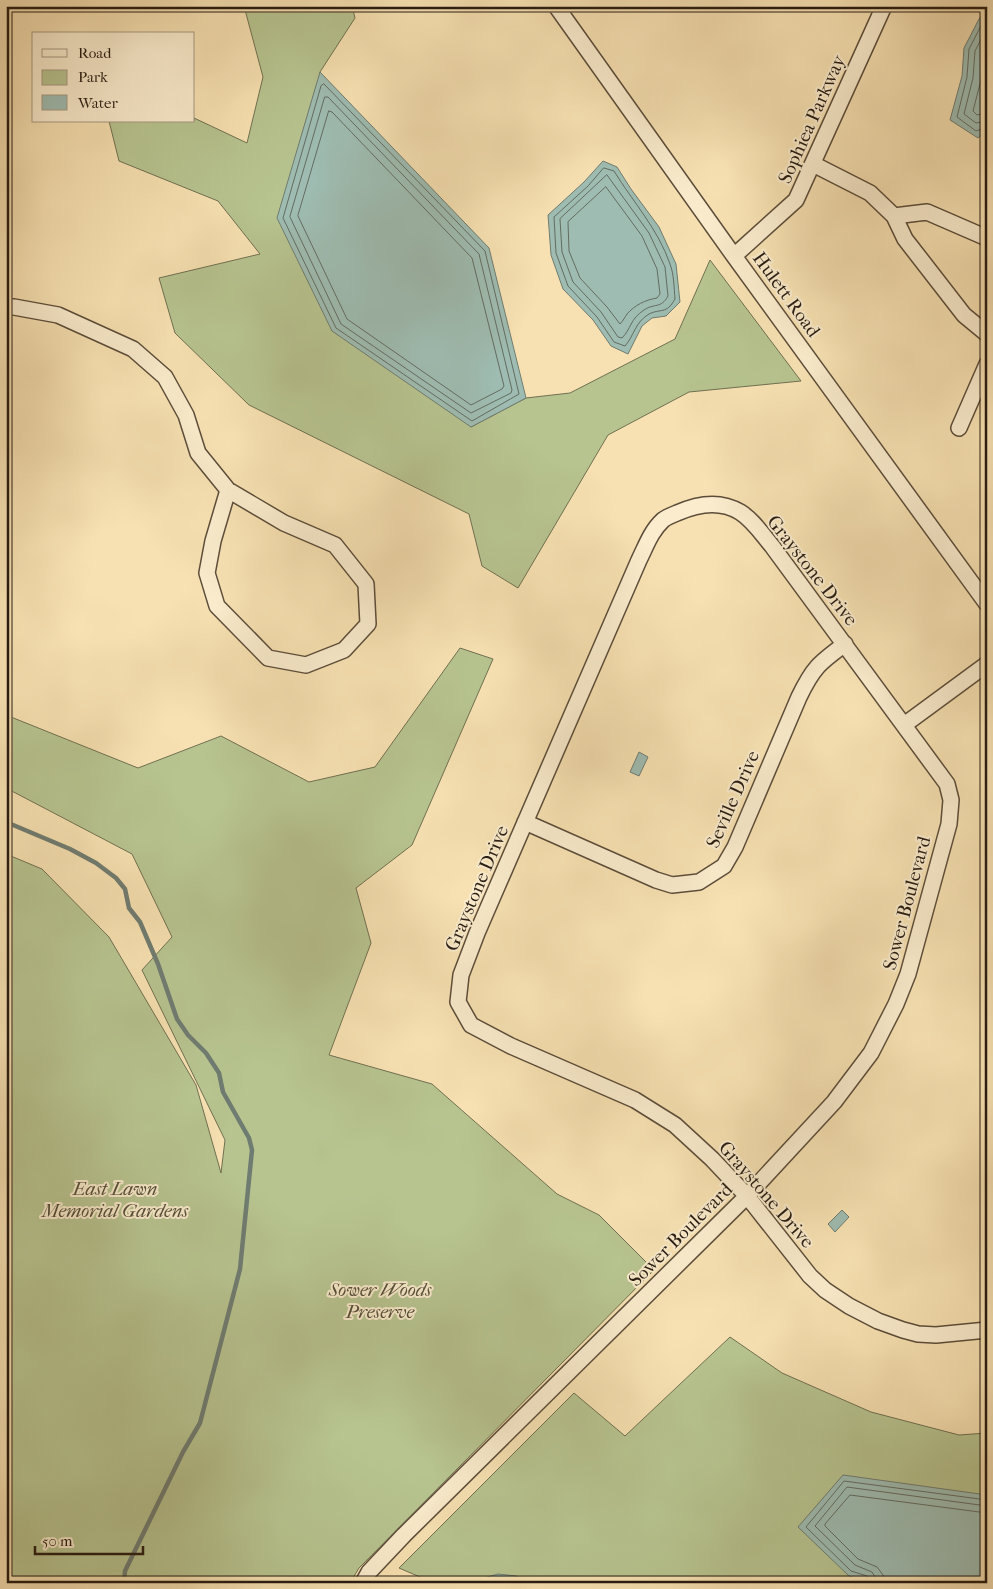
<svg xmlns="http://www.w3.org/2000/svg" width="993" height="1589" font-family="'IM FELL French Canon',serif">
	<rect width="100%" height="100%" fill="#f7e1b2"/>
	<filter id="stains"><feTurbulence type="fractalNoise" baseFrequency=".004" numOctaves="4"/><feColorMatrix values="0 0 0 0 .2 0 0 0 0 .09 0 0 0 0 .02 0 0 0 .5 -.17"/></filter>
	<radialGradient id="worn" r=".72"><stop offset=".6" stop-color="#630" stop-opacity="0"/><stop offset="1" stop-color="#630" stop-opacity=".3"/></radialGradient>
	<path fill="#b7c490" stroke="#707051" d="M 244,6 L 352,6 L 355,18 L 320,72 L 471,427 L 526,398 L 570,393 L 675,339 L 710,260 L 801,381 L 689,392 L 608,435 L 518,588 L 482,566 L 469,514 L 249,405 L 175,333 L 159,278 L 260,254 L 218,201 L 119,161 L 109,121 L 194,121 L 194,118 L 247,143 L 263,77 Z
		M 460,648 L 493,659 L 412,845 L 356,888 L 371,943 L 329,1055 L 432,1084 L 557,1194 L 599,1215 L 654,1270 L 359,1568 L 350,1583 L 6,1583 L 6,854 L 42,869 L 109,937 L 196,1085 L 221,1173 L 225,1140 L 142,970 L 172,937 L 132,854 L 6,788 L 6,715 L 138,768 L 221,736 L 309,782 L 375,767 Z
		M 730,1337 L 782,1373 L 871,1412 L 959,1435 L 987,1433 L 987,1583 L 434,1583 L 399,1568 L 574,1393 L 625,1436 Z"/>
	<path fill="#9ebcb1" stroke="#6f7c71" d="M 987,10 L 987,130 L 978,138 L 950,120 L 962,76 L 964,48 L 979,19 Z
		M 320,72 L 489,248 L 526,398 L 471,427 L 332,331 L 277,218 Z
		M 603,161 L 617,167 L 631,189 L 659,227 L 676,264 L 680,302 L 666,316 L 652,318 L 642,326 L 628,354 L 611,346 L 593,320 L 563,289 L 551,255 L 548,215 L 584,182 Z
		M 639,752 L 648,757 L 639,776 L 630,772 Z
		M 842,1210 L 849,1217 L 835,1232 L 828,1224 Z
		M 843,1475 L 987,1495 L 987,1583 L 872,1583 L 849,1576 L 798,1527 Z
		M 498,1574 L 516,1576 L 528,1583 L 486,1583 L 484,1578 Z"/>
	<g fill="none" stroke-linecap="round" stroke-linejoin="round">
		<path stroke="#636c62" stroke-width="1" d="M 987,17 L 983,22 L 969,49 L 967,77 L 957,117 L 976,131 L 987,127
			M 987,28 L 975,51 L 973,78 L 964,114 L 976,123 L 987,121
			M 987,44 L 983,53 L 981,80 L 973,111 L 977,115 L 987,113
			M 324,84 L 485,251 L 519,394 L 472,421 L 336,328 L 283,218 L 321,86 Z
			M 325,97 L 328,97 L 479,254 L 512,390 L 511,393 L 471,413 L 341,324 L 290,217 Z
			M 329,111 L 332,112 L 472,258 L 504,386 L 502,389 L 471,405 L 347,319 L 298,216 Z
			M 604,168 L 614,171 C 633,202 658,229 670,264 C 674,274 674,288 675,299 C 666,315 661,308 649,314 C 635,322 634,336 625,346 L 614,342 L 597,317 L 568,286 L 556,253 L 554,217 L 588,186 Z
			M 607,175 L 649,233 L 665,267 L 668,296 C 661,309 654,303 644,310 C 630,319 631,329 622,338 L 618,337 L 601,312 L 573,282 L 562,252 L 560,219 Z
			M 606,187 L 642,236 L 657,269 L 660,294 L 657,298 C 645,300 635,305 627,314 C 625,317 623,321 620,324 L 607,307 L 580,278 L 569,251 L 568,222 Z
			M 870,1583 L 867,1576 L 851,1571 L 806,1527 L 844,1481 L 987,1500
			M 876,1583 L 875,1577 L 872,1572 L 855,1565 L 815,1526 L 847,1487 L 987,1506
			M 884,1583 L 883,1575 L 877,1567 L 858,1559 L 825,1526 L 825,1524 L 850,1495 L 987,1513"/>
		<path stroke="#6f7c71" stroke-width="4.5" d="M 6,822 L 70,849 L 96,863 L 116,878 L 125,889 L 129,908 L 140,922 L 158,964 L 177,1019 L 188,1035 L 206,1053 L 219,1073 L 223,1092 L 249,1138 L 252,1150 L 240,1269 L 200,1423 L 183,1452 L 125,1571 L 124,1583"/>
		<g stroke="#5c4d3a" stroke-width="18">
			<path id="minor" d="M 556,6 L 734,256 L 987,604
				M 813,164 L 870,193 L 894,216 L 927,212 L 987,238
				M 894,216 L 905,239 L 964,315 L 987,334
				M 734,256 L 796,200 L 884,6
				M 6,307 L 14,307 L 58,315 L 133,349 L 165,377 L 186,415 L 198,453 L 228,490 L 284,523 L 335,545 L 366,584 L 368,624 L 344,650 L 306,665 L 268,658 L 217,606 L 207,573 L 213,541 L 228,490
				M 959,428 L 987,364
				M 904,725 L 987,664
				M 525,822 L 656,880 L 672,885 L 699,882 L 724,866 L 735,847 L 799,697 C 813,668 819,663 845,644
				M 363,1583 L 369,1572 L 404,1535 L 747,1196 L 834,1102 L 871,1053 L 896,1004 L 908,974 L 949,824 L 951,800 L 947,784 L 772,546 C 762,534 753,520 740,512 C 720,500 697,504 677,513 C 672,515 667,517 663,520 C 651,531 646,546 639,560 L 477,933 L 461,975 L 458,1002 L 471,1025 L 511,1046 L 635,1100 L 675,1125 L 712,1159 L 747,1196 L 810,1276 L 825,1290 L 849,1306 L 878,1321 L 903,1330 L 918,1334 L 936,1335 L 987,1330"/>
		</g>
		<use href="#minor" stroke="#faeccd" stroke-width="15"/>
	</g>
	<g text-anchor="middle" stroke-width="4" stroke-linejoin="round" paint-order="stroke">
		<g font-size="19" fill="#281c12" stroke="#faeccd">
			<text transform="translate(811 119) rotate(-66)" y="7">Sophiea Parkway</text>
			<text transform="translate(787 294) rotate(54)" y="7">Hulett Road</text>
			<text transform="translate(813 570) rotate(52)" y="7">Graystone Drive</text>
			<text transform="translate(732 799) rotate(-66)" y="7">Seville Drive</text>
			<text transform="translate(476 888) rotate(-67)" y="7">Graystone Drive</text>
			<text transform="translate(906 903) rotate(-75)" y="7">Sower Boulevard</text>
			<text transform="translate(767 1194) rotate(49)" y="7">Graystone Drive</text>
			<text transform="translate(680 1234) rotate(-45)" y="7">Sower Boulevard</text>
		</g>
		<g font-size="19" font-style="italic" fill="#534e38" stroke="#faeccd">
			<text x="115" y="1195">East Lawn<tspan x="115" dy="22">Memorial Gardens</tspan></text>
			<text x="380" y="1296">Sower Woods<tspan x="380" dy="22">Preserve</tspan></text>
		</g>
	</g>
	<rect width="993" height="1589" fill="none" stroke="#f7e1b2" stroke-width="25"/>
	<rect x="8" y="8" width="978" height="1574" fill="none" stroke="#281c12" stroke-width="2.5"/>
	<rect x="12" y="12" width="968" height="1564" fill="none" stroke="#281c12"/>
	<rect x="32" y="32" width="162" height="90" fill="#faeccd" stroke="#a69982"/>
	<rect x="42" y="49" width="25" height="8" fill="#faeccd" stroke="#a69982"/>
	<text x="78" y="58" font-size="15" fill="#281c12">Road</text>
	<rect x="42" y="70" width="25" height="15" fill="#b7c490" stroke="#a69982"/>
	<text x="78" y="82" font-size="15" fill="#281c12">Park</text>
	<rect x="42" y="95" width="25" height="15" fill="#9ebcb1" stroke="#a69982"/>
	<text x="78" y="108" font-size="15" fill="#281c12">Water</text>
	<path d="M35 1546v8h108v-8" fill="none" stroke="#281c12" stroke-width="2.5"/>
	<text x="42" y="1546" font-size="15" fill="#281c12" stroke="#faeccd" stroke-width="4" paint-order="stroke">50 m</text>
	<rect width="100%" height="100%" filter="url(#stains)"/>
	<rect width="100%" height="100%" fill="url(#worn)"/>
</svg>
